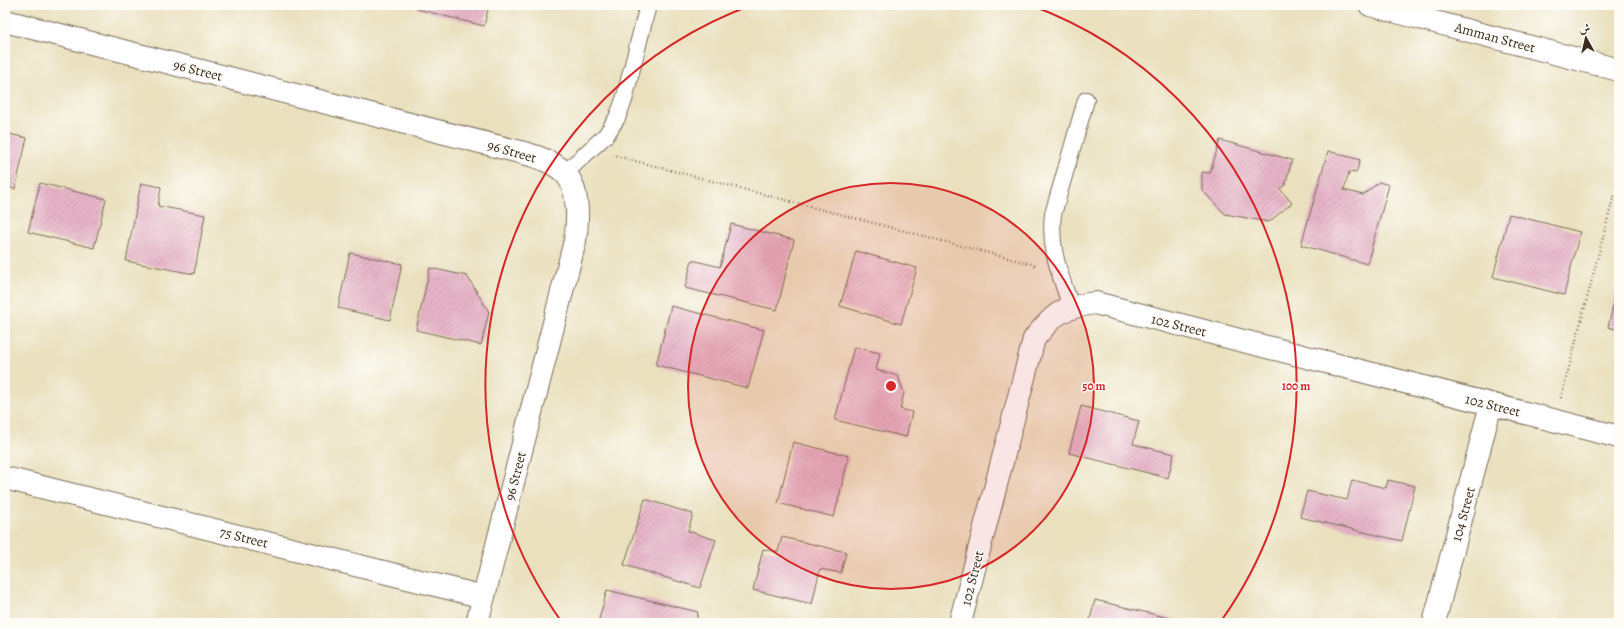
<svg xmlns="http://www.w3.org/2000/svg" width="1624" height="628" font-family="Alegreya,Amiri,serif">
	<defs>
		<pattern id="building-hatch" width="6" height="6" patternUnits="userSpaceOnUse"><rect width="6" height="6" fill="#e6b4c7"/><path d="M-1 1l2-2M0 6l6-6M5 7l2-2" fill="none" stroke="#c69baa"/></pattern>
	</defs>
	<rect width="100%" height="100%" fill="#fdfcf7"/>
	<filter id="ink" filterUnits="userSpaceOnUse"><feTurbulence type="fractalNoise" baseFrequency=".025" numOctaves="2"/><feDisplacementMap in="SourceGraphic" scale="8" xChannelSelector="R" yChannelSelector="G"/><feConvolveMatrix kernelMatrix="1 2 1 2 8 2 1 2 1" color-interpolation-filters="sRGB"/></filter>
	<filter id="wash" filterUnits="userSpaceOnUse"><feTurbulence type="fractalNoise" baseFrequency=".012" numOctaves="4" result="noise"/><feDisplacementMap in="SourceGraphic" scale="16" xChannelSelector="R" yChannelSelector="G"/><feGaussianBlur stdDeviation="0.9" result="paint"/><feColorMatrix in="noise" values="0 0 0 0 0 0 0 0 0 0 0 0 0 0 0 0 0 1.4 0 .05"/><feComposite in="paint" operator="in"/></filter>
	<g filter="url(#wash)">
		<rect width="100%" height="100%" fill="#eae0be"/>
		<g id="blocks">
			<path fill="url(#building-hatch)" d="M 418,5 L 489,5 L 484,26 L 417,9 Z
				M 5,133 L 27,138 L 15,189 L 5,187 Z
				M 1220,140 L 1292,160 L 1285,185 L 1280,189 L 1292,203 L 1269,222 L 1225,214 L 1202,190 L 1202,172 L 1210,173 Z
				M 1328,151 L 1360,160 L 1356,173 L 1349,172 L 1344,190 L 1363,195 L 1379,182 L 1389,185 L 1367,264 L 1301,245 Z
				M 40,183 L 106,199 L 94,248 L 28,232 Z
				M 141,183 L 161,187 L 158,206 L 205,215 L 194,274 L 126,261 Z
				M 1509,214 L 1580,232 L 1564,295 L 1493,277 Z
				M 731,224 L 794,240 L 777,310 L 685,288 L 692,260 L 720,267 Z
				M 856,251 L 917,268 L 901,324 L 840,306 Z
				M 350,253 L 402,264 L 390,320 L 338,308 Z
				M 430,268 L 467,276 L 489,312 L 481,345 L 416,330 Z
				M 1618,286 L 1619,286 L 1619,330 L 1608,327 Z
				M 671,306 L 764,330 L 748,388 L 656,365 Z
				M 854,347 L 880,353 L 876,370 L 898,376 L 904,393 L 900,409 L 912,412 L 906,437 L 835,420 Z
				M 1081,406 L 1139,421 L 1133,444 L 1174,454 L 1168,478 L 1069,453 Z
				M 793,442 L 849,456 L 834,517 L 778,503 Z
				M 1352,480 L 1386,488 L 1388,480 L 1415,486 L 1402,541 L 1300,517 L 1307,491 L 1347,500 Z
				M 645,499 L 693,514 L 688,531 L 716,540 L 700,588 L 624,565 Z
				M 782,537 L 846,552 L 841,573 L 820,569 L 812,604 L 753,590 L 763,549 L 778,552 Z
				M 607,590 L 698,612 L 696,623 L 598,623 Z
				M 1095,600 L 1185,622 L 1185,623 L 1089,623 Z"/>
		</g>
	</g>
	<g filter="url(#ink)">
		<use href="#blocks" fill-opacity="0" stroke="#786a56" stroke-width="1"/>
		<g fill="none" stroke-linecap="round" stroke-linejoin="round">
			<g stroke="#786a56" stroke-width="18">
				<path id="service" d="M 565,173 L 606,135 L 617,118 L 624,100 L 648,5
					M 1071,307 C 1060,274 1049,249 1053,214 L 1086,100"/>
			</g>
			<g stroke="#786a56" stroke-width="24">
				<path id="minor" d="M 5,21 L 516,151 C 532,155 551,160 564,172 C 580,187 578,223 575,241 L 477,623
					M 5,478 L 484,597
					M 960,623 L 1034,339 C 1055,312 1062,308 1095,303 L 1619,437
					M 1434,623 L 1491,404"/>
			</g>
			<g stroke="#786a56" stroke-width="24">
				<path id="primary" d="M 1370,5 L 1619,70"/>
			</g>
			<path stroke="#786a56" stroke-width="2.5" stroke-dasharray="1 3" stroke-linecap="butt" d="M 616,156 L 1035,265
				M 1561,398 L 1614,195"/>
			<use href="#service" stroke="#fff" stroke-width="16"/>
			<use href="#minor" stroke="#fff" stroke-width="22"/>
			<use href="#primary" stroke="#fff" stroke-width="22"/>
		</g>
	</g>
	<circle cx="891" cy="386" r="203" fill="#d62828" fill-opacity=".12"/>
	<g fill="none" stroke="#d62828" stroke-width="2">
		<circle cx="891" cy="386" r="203"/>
		<path d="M561 621A405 405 0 0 1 752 5M1030 5A405 405 0 0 1 1221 621"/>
	</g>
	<g text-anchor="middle" stroke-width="3" stroke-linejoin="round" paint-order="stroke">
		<g font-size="14" fill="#3b2a1e" stroke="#fdfcf7">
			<text transform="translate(1495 37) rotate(15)" y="5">Amman Street</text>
			<text transform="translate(198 70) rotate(14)" y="5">96 Street</text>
			<text transform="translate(512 151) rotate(16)" y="5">96 Street</text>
			<text transform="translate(1179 325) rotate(14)" y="5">102 Street</text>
			<text transform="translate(1493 405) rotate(14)" y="5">102 Street</text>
			<text transform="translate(515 476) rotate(-76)" y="5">96 Street</text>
			<text transform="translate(1463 514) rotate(-75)" y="5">104 Street</text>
			<text transform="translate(244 537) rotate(14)" y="5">75 Street</text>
			<text transform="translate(972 578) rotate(-76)" y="5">102 Street</text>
		</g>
	</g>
	<circle cx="891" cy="386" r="6" fill="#d62828" stroke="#fdfcf7" stroke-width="2"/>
	<g font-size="12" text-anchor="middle" font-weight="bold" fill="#d62828" stroke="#fdfcf7" stroke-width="3" stroke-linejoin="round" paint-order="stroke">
		<text x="1094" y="390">50 m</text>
		<text x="1296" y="390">100 m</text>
	</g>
	<rect width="1624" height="628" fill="none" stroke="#fdfcf7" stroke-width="20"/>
	<g transform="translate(1586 38) rotate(352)" stroke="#fdfcf7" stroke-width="3" paint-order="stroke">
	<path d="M0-3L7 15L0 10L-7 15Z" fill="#3b2a1e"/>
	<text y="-6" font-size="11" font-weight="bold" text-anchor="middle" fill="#3b2a1e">ش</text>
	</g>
</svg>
